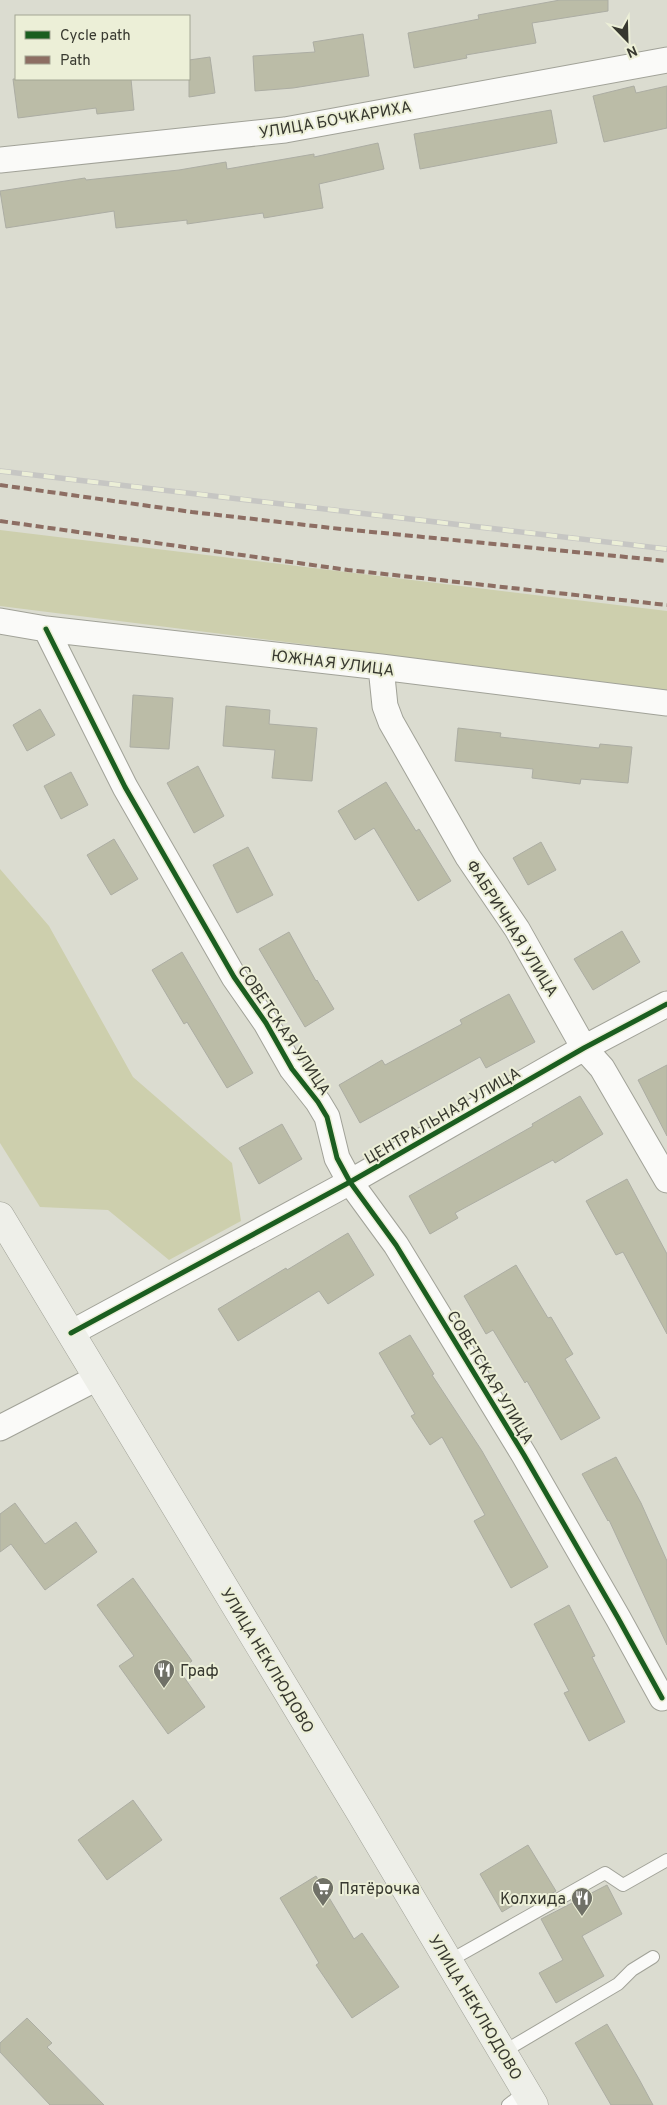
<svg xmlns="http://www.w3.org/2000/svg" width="667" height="2105" font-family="Overpass,sans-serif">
	<rect width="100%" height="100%" fill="#dbdcd0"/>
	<path fill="#cdcfad" d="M 0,530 L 667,611 L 667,690 L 0,606 Z
		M 0,869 L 49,926 L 133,1077 L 232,1163 L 241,1221 L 169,1260 L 108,1210 L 40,1207 L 0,1143 Z"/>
	<path fill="#bbbca7" stroke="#acada3" d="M 560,0 L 608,0 L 608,11 L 532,23 L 536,43 L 466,55 L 467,58 L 414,68 L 408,33 L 479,19 L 478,15 Z
		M 363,34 L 369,76 L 293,88 L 255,91 L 253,56 L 315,52 L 313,42 Z
		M 210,57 L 215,93 L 189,97 L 189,60 Z
		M 13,79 L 131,79 L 134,110 L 97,114 L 96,108 L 18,118 Z
		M 634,86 L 636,93 L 667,86 L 667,128 L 604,142 L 593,96 Z
		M 551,110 L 557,143 L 420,169 L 414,134 Z
		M 378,143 L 384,169 L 319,184 L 323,208 L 264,218 L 263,213 L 187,224 L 187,220 L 116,228 L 114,211 L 6,228 L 0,191 L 85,178 L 86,180 L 179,170 L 226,162 L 227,169 L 314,154 L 314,157 Z
		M 133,695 L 173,698 L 169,749 L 130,747 Z
		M 226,706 L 270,710 L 269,724 L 317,728 L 312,781 L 272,778 L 275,750 L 223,746 Z
		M 40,709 L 55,735 L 27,751 L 13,725 Z
		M 458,728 L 501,733 L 500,737 L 599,748 L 600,744 L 632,747 L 628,783 L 581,779 L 580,784 L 532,778 L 533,769 L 455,761 Z
		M 198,766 L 224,816 L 194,833 L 167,783 Z
		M 71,772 L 88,805 L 61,819 L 44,786 Z
		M 386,782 L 416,831 L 419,829 L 451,881 L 418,901 L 374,828 L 355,840 L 338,811 Z
		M 114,839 L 138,879 L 111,895 L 87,855 Z
		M 541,842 L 556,870 L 528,885 L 513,858 Z
		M 248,847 L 273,895 L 237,913 L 213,865 Z
		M 622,931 L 640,962 L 593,990 L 574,959 Z
		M 289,932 L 316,981 L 317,980 L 334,1009 L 305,1027 L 259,949 Z
		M 182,952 L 253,1073 L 227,1088 L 187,1022 L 184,1024 L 152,970 Z
		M 509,994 L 535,1042 L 486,1068 L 480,1057 L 360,1123 L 339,1085 L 382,1060 L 385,1065 L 462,1024 L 460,1020 Z
		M 667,1065 L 667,1136 L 638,1080 Z
		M 580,1096 L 603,1134 L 555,1163 L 553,1160 L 455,1213 L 458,1218 L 430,1234 L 409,1196 L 533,1126 L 532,1124 Z
		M 282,1124 L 302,1159 L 259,1184 L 239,1148 Z
		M 627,1179 L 667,1254 L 667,1334 L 623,1252 L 616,1255 L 586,1201 Z
		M 348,1233 L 374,1275 L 328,1304 L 319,1291 L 238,1341 L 218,1309 L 286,1268 L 287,1270 Z
		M 516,1265 L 548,1318 L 551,1317 L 573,1354 L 565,1359 L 600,1418 L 561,1440 L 527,1381 L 525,1383 L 493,1330 L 486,1334 L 464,1296 Z
		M 410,1335 L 434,1374 L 432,1375 L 482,1451 L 548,1567 L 511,1588 L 474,1521 L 485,1515 L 442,1437 L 430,1445 L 411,1416 L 415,1414 L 379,1353 Z
		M 616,1457 L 641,1503 L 667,1561 L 667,1645 L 609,1520 L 608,1521 L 582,1474 Z
		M 15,1503 L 45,1544 L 76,1522 L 97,1552 L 45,1590 L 11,1544 L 0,1552 L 0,1514 Z
		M 133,1578 L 192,1661 L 179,1670 L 205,1707 L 168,1734 L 119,1666 L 134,1656 L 97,1605 Z
		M 569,1605 L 595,1656 L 592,1657 L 625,1722 L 589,1741 L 564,1693 L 569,1691 L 534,1624 Z
		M 133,1800 L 162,1840 L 107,1880 L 78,1840 Z
		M 528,1845 L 556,1891 L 533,1904 L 529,1896 L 502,1912 L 480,1874 Z
		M 316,1876 L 354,1939 L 362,1933 L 399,1987 L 352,2018 L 316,1965 L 319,1963 L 280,1898 Z
		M 607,1885 L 622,1914 L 582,1936 L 604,1976 L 556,2003 L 539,1973 L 563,1960 L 541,1919 Z
		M 27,2018 L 52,2043 L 47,2047 L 104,2105 L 50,2105 L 0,2052 L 0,2043 Z
		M 607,2024 L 639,2079 L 653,2105 L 611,2105 L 575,2043 Z"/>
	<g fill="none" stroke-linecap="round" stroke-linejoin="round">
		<g stroke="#a1a298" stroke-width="14">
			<path id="lane" d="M 449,1961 L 605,1873 L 623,1885 L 667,1860
				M 503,2052 L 618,1984 L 632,1970 L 653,1957
				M 508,2105 L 526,2091"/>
		</g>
		<g stroke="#a1a298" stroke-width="27">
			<path id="street" d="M 0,160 L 285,130 L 667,60
				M 0,621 L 46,629 L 381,667 L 667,703
				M 46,629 L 125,787 L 234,977 L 266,1023 L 292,1069 L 318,1102 L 327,1117 L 337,1158 L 350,1182 L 396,1245 L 524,1455 L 618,1618 L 662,1698
				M 381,667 L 385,706 L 391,722 L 468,857 L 517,929 L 584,1048 L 602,1068 L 667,1180
				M 71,1333 L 350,1182 L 584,1048 L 667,1004
				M 0,1428 L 97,1378"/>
		</g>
		<g stroke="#a1a298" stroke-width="29">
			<path id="secondary" d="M 0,1216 L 360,1812 L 534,2105"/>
		</g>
		<use href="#lane" stroke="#fafaf8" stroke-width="12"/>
		<use href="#street" stroke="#fafaf8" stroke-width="25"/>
		<use href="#secondary" stroke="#eeefe9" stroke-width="28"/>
		<g stroke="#c6c6c3" stroke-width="5.5">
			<path id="rail" d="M 0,471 L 667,549"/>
		</g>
		<use href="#rail" stroke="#ecefd7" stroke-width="4" stroke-dasharray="11" stroke-linecap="butt"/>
		<path stroke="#8d6e63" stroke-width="4" stroke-dasharray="8 4" stroke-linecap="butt" d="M 0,485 L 192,512 L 332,528 L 667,561
			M 0,521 L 348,570 L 667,605"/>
		<g stroke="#ecefd7" stroke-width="8">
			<path id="cycleway" d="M 46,629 L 125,787 L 234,977 L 266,1023 L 292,1069 L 318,1102 L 327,1117 L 337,1158 L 350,1182 L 396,1245 L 524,1455 L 618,1618 L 662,1698
				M 71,1333 L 350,1182 L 584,1048 L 667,1004"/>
		</g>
		<use href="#cycleway" stroke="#1b5e20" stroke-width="5"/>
	</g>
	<defs>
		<g id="restaurant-pin" transform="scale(1.125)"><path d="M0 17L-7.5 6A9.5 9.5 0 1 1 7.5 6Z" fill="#707167" stroke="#ecefd7"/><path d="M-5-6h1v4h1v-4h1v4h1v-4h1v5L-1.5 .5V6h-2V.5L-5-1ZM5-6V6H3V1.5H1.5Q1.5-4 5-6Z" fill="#fff"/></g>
		<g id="supermarket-pin" transform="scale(1.125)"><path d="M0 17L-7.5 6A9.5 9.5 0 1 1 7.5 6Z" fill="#707167" stroke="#ecefd7"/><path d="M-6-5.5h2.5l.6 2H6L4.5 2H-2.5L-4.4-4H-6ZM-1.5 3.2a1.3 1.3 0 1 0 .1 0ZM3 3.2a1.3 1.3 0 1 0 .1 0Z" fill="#fff"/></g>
	</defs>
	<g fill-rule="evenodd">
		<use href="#restaurant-pin" x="164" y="1670"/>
		<use href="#supermarket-pin" x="323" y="1888"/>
		<use href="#restaurant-pin" x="582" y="1898"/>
	</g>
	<g text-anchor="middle" stroke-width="4" stroke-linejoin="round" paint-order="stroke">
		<g font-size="16" fill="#37382f" stroke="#ecefd7">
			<text transform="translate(335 119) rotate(-10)" y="6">УЛИЦА БОЧКАРИХА</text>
			<text transform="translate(333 662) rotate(7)" y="6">ЮЖНАЯ УЛИЦА</text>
			<text transform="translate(513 928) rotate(58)" y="6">ФАБРИЧНАЯ УЛИЦА</text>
			<text transform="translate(285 1030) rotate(56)" y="6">СОВЕТСКАЯ УЛИЦА</text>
			<text transform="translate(442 1115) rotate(-30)" y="6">ЦЕНТРАЛЬНАЯ УЛИЦА</text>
			<text transform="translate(491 1377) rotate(59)" y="6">СОВЕТСКАЯ УЛИЦА</text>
			<text transform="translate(268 1660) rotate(59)" y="6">УЛИЦА НЕКЛЮДОВО</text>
			<text transform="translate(476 2007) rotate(59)" y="6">УЛИЦА НЕКЛЮДОВО</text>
		</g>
		<g font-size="16" fill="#37382f" stroke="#ecefd7" text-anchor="start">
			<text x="180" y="1676">Граф</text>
			<text x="339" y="1894">Пятёрочка</text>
			<text x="566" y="1904" text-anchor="end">Колхида</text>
		</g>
	</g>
	<rect x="15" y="15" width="175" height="65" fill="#ecefd7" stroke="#a4a694"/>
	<rect x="25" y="31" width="25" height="8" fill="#1b5e20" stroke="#a4a694"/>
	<text x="60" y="40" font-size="15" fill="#37382f">Cycle path</text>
	<rect x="25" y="56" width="25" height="8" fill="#8d6e63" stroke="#a4a694"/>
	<text x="60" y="65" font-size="15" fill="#37382f">Path</text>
	<g transform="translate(627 40) rotate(157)" stroke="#ecefd7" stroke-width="4" paint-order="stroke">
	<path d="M0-4L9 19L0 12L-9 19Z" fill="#37382f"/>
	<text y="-8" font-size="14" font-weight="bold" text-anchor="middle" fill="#37382f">N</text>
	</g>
</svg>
